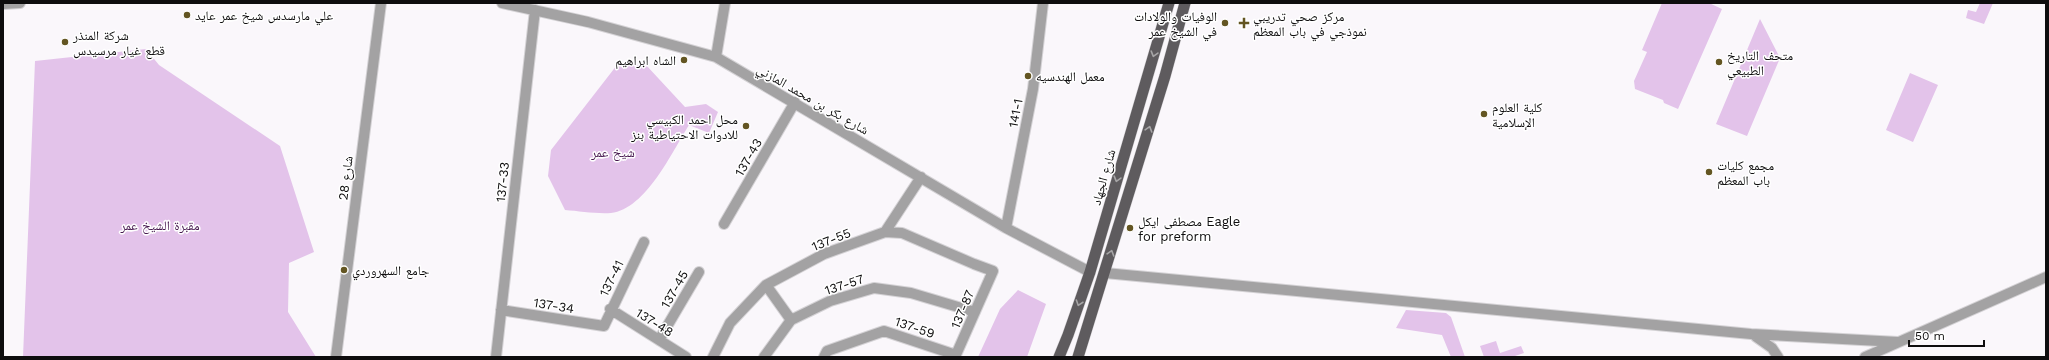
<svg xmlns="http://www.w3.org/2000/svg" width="2049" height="360" font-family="'Work Sans','Noto Naskh Arabic',sans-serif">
	<rect width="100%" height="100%" fill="#faf7fb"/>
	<path fill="#e3c3ea" d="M 1662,3 L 1709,3 L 1722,9 L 1678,109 L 1664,103 L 1663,100 L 1635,89 L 1634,81 L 1647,52 L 1642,50 Z
		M 1980,3 L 1993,3 L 1984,24 L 1966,18 L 1968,10 L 1976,12 Z
		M 1760,19 L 1780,58 L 1747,136 L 1716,124 Z
		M 146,49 L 159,65 L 280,146 L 314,252 L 289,263 L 288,312 L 316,357 L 23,357 L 35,61 Z
		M 617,65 L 646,65 L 685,107 L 706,104 L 718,112 L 709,133 L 689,125 C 672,152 646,209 611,213 C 596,214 579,211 565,210 L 548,176 L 551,150 Z
		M 1910,73 L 1938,85 L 1913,142 L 1886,130 Z
		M 1018,290 L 1046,304 L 1027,357 L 978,357 L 1000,309 Z
		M 1406,310 L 1446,313 L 1451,317 L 1465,357 L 1451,357 L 1442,335 L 1396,328 Z
		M 1496,341 L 1500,353 L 1521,346 L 1524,353 L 1512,357 L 1484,357 L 1480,346 Z"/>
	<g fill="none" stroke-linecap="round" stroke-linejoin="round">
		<g stroke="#d4d2d5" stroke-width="12">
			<path id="minor" d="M 502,3 L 588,22 L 716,57 L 1006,228 L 1090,272
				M 3,4 L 20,3
				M 716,57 L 725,3
				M 724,224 L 795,102
				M 1006,228 L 1033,89 L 1043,3
				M 885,232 L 921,177
				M 1105,273 L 1751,334 L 1898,342
				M 766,285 L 791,320
				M 610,309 L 686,357
				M 501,310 L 604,326 L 644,242
				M 1755,336 L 1772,348 L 1778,357
				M 659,340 L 699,272
				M 336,357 L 381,3
				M 496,357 L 535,10
				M 713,357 L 730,323 L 766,285 L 824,254 L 885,232 L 902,233 L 974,264 L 993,271 L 955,357
				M 764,357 L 791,320 L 830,301 L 874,288 L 911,293 L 975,312
				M 824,357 L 827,351 L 884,331 L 956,355
				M 1865,357 L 2046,277"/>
		</g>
		<g stroke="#d4d2d5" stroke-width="12">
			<path id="primary" d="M 1059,357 L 1068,335 L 1090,272 L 1169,3
				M 1078,357 L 1165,76 L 1185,3"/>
		</g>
		<use href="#minor" stroke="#a3a2a3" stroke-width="10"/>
		<use href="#primary" stroke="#5e5b5e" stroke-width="11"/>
	</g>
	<defs><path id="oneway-chevron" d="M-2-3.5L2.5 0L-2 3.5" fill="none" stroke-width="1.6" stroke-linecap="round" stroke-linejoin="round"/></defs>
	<g stroke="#a6a5a6">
		<use href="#oneway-chevron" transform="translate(1154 54) rotate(106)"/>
		<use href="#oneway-chevron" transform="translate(1149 129) rotate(-73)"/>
		<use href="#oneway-chevron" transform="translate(1117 179) rotate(106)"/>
		<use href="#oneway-chevron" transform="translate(1111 253) rotate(-73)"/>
		<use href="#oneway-chevron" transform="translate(1079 303) rotate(109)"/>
	</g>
	<g fill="#635522" stroke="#fff" stroke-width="1.5">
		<circle cx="187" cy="15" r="4"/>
		<circle cx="1225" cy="23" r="4"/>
		<path d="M1242 17h4v4h4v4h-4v4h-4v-4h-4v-4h4z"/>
		<circle cx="65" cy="42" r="4"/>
		<circle cx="684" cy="60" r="4"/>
		<circle cx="1719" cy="62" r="4"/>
		<circle cx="1028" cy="76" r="4"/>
		<circle cx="1484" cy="114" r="4"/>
		<circle cx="746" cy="126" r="4"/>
		<circle cx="1709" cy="172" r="4"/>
		<circle cx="1130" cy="228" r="4"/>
		<circle cx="344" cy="270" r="4"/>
	</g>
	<g text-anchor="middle" stroke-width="3" stroke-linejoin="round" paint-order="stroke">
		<g font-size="13" fill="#0e0d0e" stroke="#fff" text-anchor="start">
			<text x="195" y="20">علي مارسدس شيخ عمر عايد</text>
			<text x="1217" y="21" text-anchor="end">الوفيات والولادات<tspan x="1217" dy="15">في الشيخ عمر</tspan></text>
			<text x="1253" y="21">مركز صحي تدريبي<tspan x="1253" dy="15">نموذجي في باب المعظم</tspan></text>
			<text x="73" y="40">شركة المنذر<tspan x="73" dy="15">قطع غيار مرسيدس</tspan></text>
			<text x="1727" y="60">متحف التاريخ<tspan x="1727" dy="15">الطبيعي</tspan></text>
			<text x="676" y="65" text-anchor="end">الشاه ابراهيم</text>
			<text x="1036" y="81">معمل الهندسيه</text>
			<text x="1492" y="112">كلية العلوم<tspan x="1492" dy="15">الإسلامية</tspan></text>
			<text x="738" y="124" text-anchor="end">محل احمد الكبيسي<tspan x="738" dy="15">للادوات الاحتياطية بنز</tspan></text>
			<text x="1717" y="170">مجمع كليات<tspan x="1717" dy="15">باب المعظم</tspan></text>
			<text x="1138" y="226">مصطفى ايكل Eagle<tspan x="1138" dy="15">for preform</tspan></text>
			<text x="352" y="275">جامع السهروردي</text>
		</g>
		<g font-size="13" fill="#0e0d0e" stroke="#fff">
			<text transform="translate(813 99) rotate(30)" y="5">شارع بكر بن محمد المازني</text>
			<text transform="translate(1015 113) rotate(-79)" y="5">141-1</text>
			<text transform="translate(748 157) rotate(-60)" y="5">137-43</text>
			<text transform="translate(1103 177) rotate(-74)" y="5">شارع الجهاد</text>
			<text transform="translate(345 178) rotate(-83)" y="5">شارع 28</text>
			<text transform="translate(502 182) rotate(-84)" y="5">137-33</text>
			<text transform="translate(831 239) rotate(-22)" y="5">137-55</text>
			<text transform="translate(611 278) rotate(-64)" y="5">137-41</text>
			<text transform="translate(844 284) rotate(-18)" y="5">137-57</text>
			<text transform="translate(674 289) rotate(-60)" y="5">137-45</text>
			<text transform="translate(554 305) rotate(9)" y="5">137-34</text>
			<text transform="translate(962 309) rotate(-67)" y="5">137-87</text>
			<text transform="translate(655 322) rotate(32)" y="5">137-48</text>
			<text transform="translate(915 327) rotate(19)" y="5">137-59</text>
		</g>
		<g font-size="13" fill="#44164d" stroke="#fff">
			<text x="613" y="157">شيخ عمر</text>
			<text x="160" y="230">مقبرة الشيخ عمر</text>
		</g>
	</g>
	<rect width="2049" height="360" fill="none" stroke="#0e0d0e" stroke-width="8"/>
	<path d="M1909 340v6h75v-6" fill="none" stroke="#0e0d0e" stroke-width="2"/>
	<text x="1915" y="340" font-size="12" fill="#0e0d0e" stroke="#ffffff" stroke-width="3" paint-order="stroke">50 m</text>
</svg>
